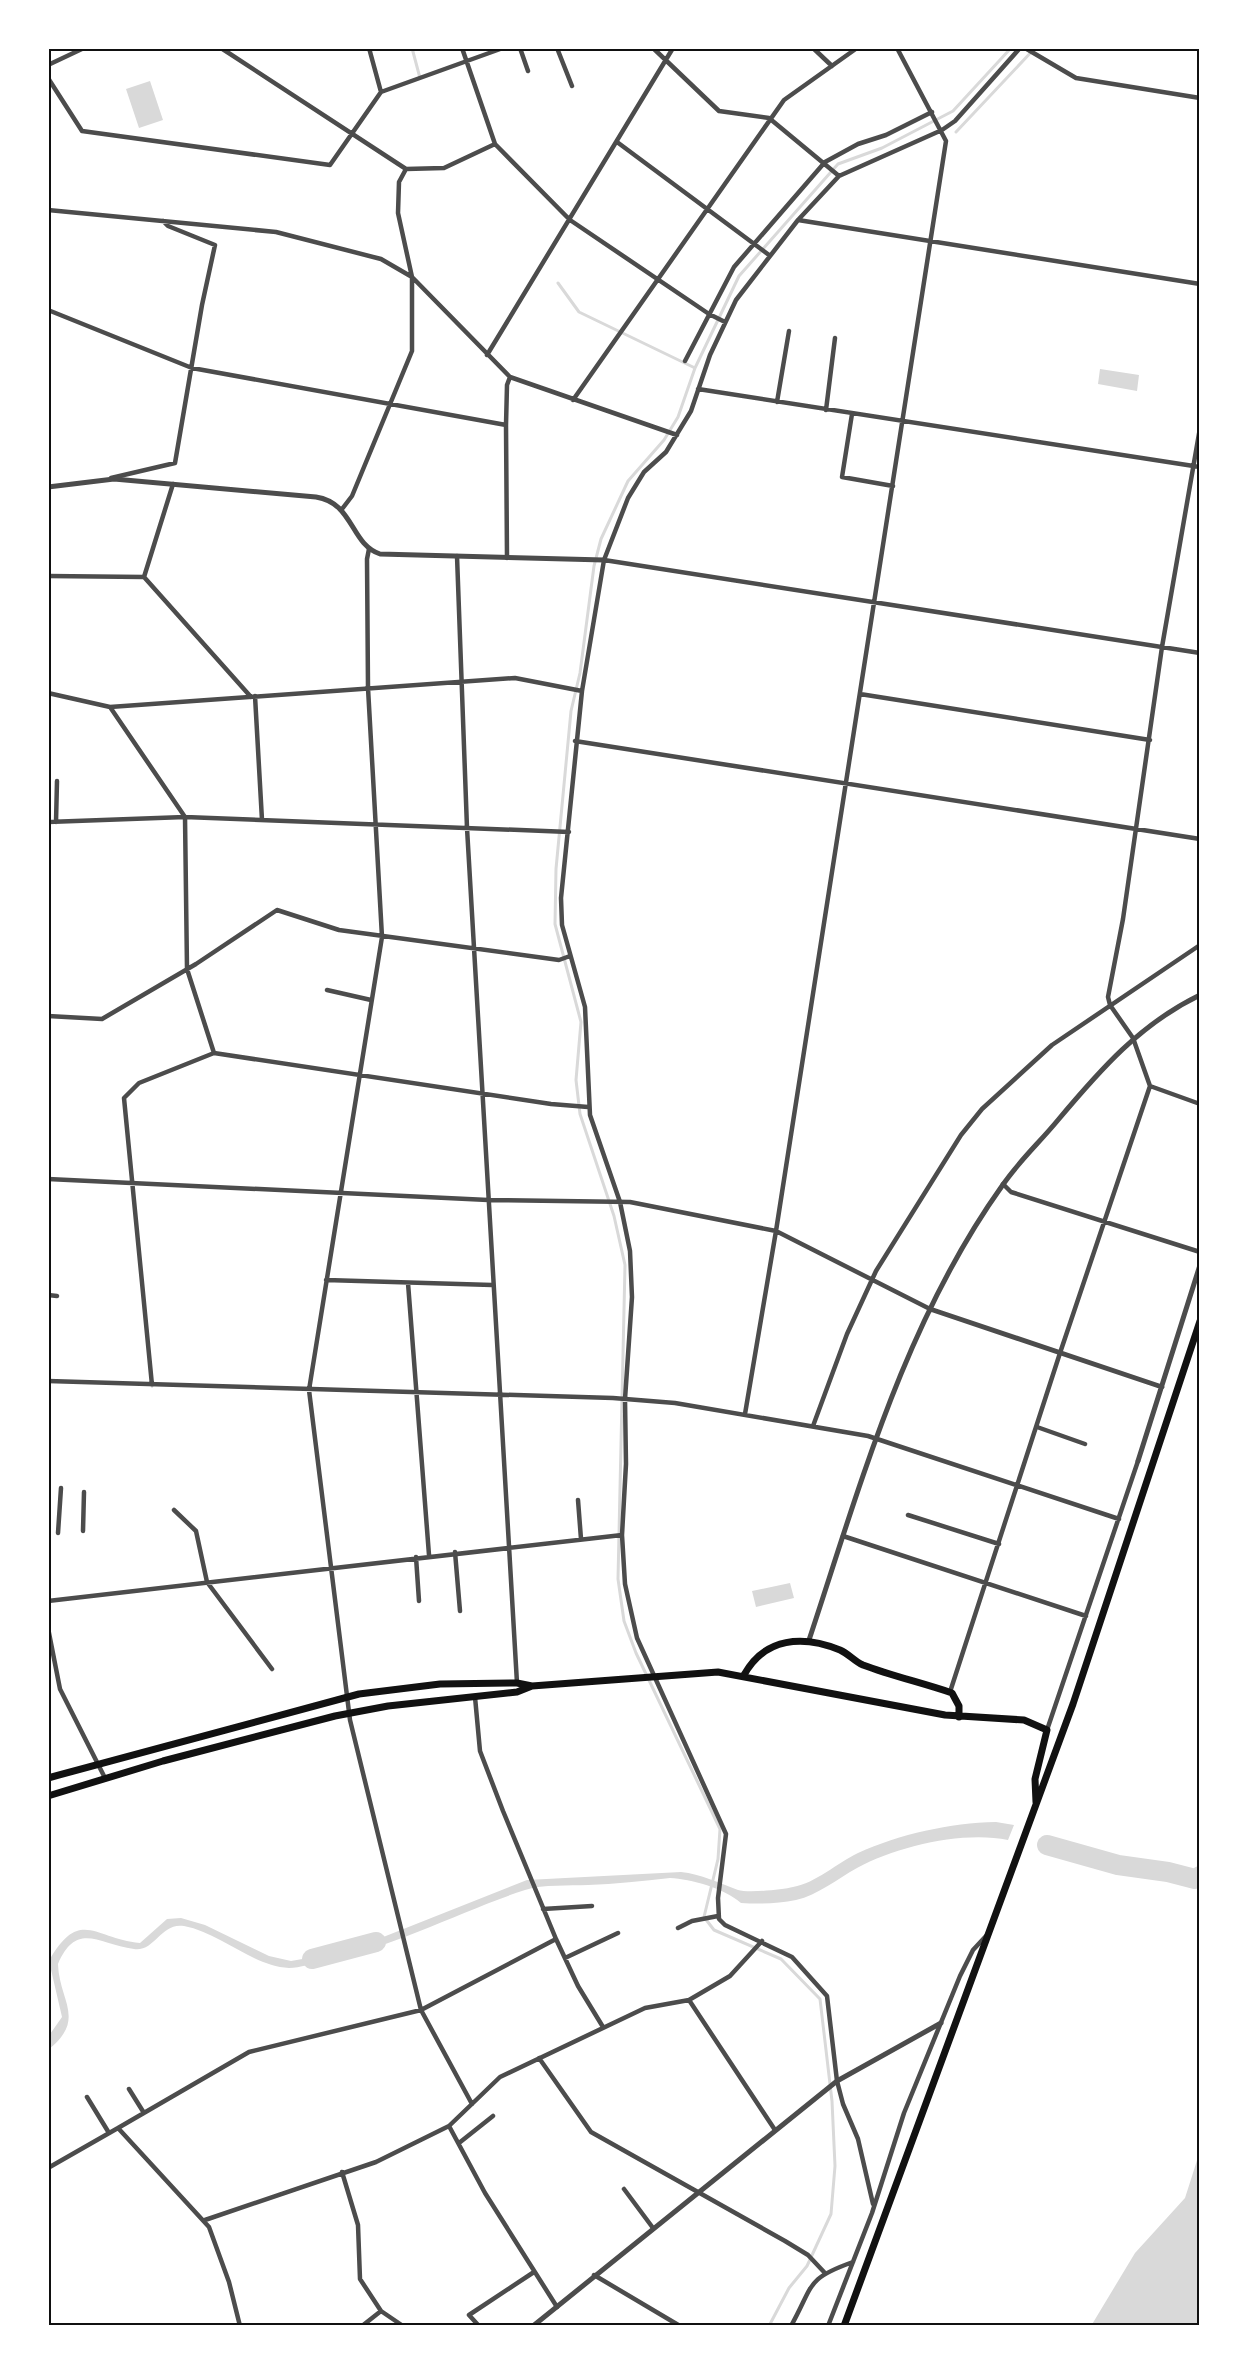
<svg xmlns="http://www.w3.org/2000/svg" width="1248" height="2374" font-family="Montserrat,sans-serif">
	<rect width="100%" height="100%" fill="#fff"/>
	<path fill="#d9d9d9" d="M 150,81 L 163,120 L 139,128 L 126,89 Z
		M 1100,369 L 1139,375 L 1137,391 L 1098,384 Z
		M 790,1583 L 794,1598 L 756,1607 L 752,1591 Z
		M 996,1822 L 1014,1825 L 1008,1840 C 963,1831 898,1846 857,1868 C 837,1879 818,1895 796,1900 C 778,1904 758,1904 741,1903 C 724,1888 691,1879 670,1878 C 643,1881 615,1884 588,1885 C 569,1886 544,1884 525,1890 C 458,1912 395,1947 325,1961 C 313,1963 300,1968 289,1968 C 252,1966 221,1933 184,1926 C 161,1922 155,1952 134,1949 C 99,1945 77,1920 58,1964 C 59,2001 87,2019 48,2050 L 48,2037 L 62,2017 L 49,1961 C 80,1906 96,1940 140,1943 L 167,1919 L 181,1918 L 205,1925 L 269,1956 L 291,1961 L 348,1951 L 527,1880 L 681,1872 C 701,1874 719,1883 738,1890 C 747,1893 782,1890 793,1887 C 816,1883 837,1863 858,1853 C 900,1834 950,1823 996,1822 Z
		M 1200,2151 L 1200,2326 L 1091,2326 L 1135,2253 L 1185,2198 Z"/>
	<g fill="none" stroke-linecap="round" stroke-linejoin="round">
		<path stroke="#d9d9d9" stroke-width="3" d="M 412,48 L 420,78
			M 956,132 L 1035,48
			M 558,283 L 579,312 L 695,368
			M 769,2326 L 789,2288 L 807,2266 L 831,2214 L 835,2166 L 832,2101 L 820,1999 L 781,1959 L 714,1930 L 704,1917 L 718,1859 L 720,1829 L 636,1653 L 624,1621 L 618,1579 L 625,1265 L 614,1216 L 580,1114 L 576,1080 L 581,1022 L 555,924 L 556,869 L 571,711 L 580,673 L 594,566 L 601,539 L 628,481 L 664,440 L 678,417 L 695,368 L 739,276 L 838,164 L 882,148 L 953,111 L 1011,48"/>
		<path stroke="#d9d9d9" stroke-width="20" d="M 1047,1845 L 1118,1865 L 1168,1872 L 1195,1879 L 1200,1876
			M 312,1959 L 376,1942"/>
		<path stroke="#4c4c4c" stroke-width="4.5" d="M 221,48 L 406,169 L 444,168 L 495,144
			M 369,48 L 381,92
			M 462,48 L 495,144 L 570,220 L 709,314 L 725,322
			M 520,48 L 528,71
			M 557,48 L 572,86
			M 653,48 L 719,111 L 769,118 L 839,176
			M 813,48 L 832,66
			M 1025,48 L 1076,78 L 1200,98
			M 48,65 L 84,48
			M 48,78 L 82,131 L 330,165 L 381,92 L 503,48
			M 617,142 L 769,255
			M 48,210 L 276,232 L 381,259 L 412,277 L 510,377 L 677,435
			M 798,220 L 1200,284
			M 48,310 L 192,368 L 506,425
			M 487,355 L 673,48
			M 685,361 L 734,267 L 825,162 L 858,144 L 886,135 L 932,112
			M 698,389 L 1200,467
			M 573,400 L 784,100 L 857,48
			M 777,402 L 789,331
			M 826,410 L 835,338
			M 852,414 L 842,477 L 893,486
			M 111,478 L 175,463 L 202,305 L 215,245 L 168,226 L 163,221
			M 173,484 L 144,577 L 251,697
			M 342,509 L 352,496 L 412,351 L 412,277 L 398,213 L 399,182 L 406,169
			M 369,549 L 367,559 L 368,688 L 382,937 L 309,1390 L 350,1720 L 421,2010 L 472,2104
			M 457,556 L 467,828 L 517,1683
			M 507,558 L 506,425 L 507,385 L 510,377
			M 604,560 L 1200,653
			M 48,576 L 144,577
			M 48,693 L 110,707 L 515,678 L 582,691
			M 860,694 L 1150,740
			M 255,696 L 262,820
			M 110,707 L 185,817 L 187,969 L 214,1053
			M 575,741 L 1200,839
			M 48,822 L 185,817 L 569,832
			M 56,822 L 57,781
			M 327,990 L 371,1000
			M 48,1016 L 102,1019 L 196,964 L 277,910 L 339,930 L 559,960 L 570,956
			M 1150,1086 L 1200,1104
			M 48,1179 L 488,1200 L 630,1202 L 776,1231 L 930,1309
			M 1003,1184 L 1011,1192 L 1200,1252
			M 326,1280 L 492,1285
			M 408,1283 L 429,1555
			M 48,1295 L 57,1296
			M 48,1381 L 613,1398 L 675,1403 L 868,1436 L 1119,1519
			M 152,1385 L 124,1098 L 139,1083 L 214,1053 L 551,1104 L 588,1107
			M 745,1414 L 776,1231 L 946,141 L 897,48
			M 813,1426 L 847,1334 L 876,1271 L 961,1135 L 982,1109 L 1052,1045 L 1200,945
			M 1037,1427 L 1085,1444
			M 578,1500 L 581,1539
			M 174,1510 L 196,1531 L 207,1582 L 272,1669
			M 908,1515 L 999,1544
			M 83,1531 L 84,1492
			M 58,1533 L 61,1488
			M 843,1536 L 1086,1616
			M 455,1552 L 460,1611
			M 416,1557 L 419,1601
			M 48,1601 L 622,1535
			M 48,1628 L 60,1689 L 105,1778
			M 950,1692 L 1060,1353 L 1150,1086 L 1133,1038 L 1110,1005 L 1108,997 L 1123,919 L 1162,647 L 1200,428
			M 475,1697 L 480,1751 L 503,1811 L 556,1939 L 578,1986 L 603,2027
			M 1047,1730 L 1138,1461
			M 543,1909 L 592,1906
			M 678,1928 L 692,1921 L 718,1916
			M 565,1958 L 618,1933
			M 689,2000 L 775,2130
			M 539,2058 L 591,2132 L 785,2241 L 808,2255 L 824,2272
			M 129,2089 L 144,2113
			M 87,2097 L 109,2133
			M 449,2126 L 485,2193 L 557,2307
			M 459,2143 L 493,2116
			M 48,2168 L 118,2128
			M 342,2172 L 358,2225 L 360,2279 L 381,2311 L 403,2326
			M 624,2189 L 653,2228
			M 873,2204 L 858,2139 L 843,2104 L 837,2081 L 827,1996 L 792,1957 L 725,1925 L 719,1919 L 718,1898 L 726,1834 L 637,1638 L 625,1584 L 622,1535 L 626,1464 L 625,1399 L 632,1297 L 630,1251 L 620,1202 L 590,1115 L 585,1007 L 562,925 L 561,898 L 582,691 L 604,560 L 628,498 L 644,472 L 666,452 L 691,411 L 710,355 L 736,300 L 798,220 L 839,176 L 942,130 L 955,121 L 1020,48
			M 205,2220 L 376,2162 L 449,2126 L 500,2077 L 645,2008 L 689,2000 L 730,1976 L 762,1941
			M 594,2275 L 680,2326
			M 240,2326 L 229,2282 L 209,2227 L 118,2128 L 249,2052 L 421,2010 L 556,1939
			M 362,2326 L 381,2311
			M 479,2326 L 469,2315 L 534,2272
			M 791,2326 C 814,2285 805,2279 853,2262
			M 828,2326 L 872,2213 L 904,2113 L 960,1976 L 973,1950 L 986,1936"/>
		<path stroke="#4c4c4c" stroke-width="5" d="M 48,487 L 114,479 L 316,497 C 354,503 350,544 380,554 L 604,560
			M 930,1309 L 1162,1387
			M 1138,1461 L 1200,1265
			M 809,1640 C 861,1483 905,1322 1002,1186 C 1018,1162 1040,1142 1058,1120 C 1100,1070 1140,1024 1200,995
			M 533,2326 L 837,2081 L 941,2023"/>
		<path stroke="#111" stroke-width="7" d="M 744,1675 C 765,1637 803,1635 840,1650 C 849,1654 854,1661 863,1665 C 892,1676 923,1683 952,1693 L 959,1706 L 959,1717
			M 48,1778 L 359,1694 L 440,1684 L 517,1683 L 532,1686
			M 48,1796 L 163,1761 L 335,1716 L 388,1706 L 517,1692 L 532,1686 L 718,1672 L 945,1715 L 1024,1720 L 1047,1730 L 1035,1779 L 1036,1802
			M 844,2326 L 1073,1704 L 1200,1321"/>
	</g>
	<rect width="1248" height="2374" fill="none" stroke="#ffffff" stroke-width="99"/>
	<rect x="50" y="50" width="1148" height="2274" fill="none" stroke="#111" stroke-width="2"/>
</svg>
